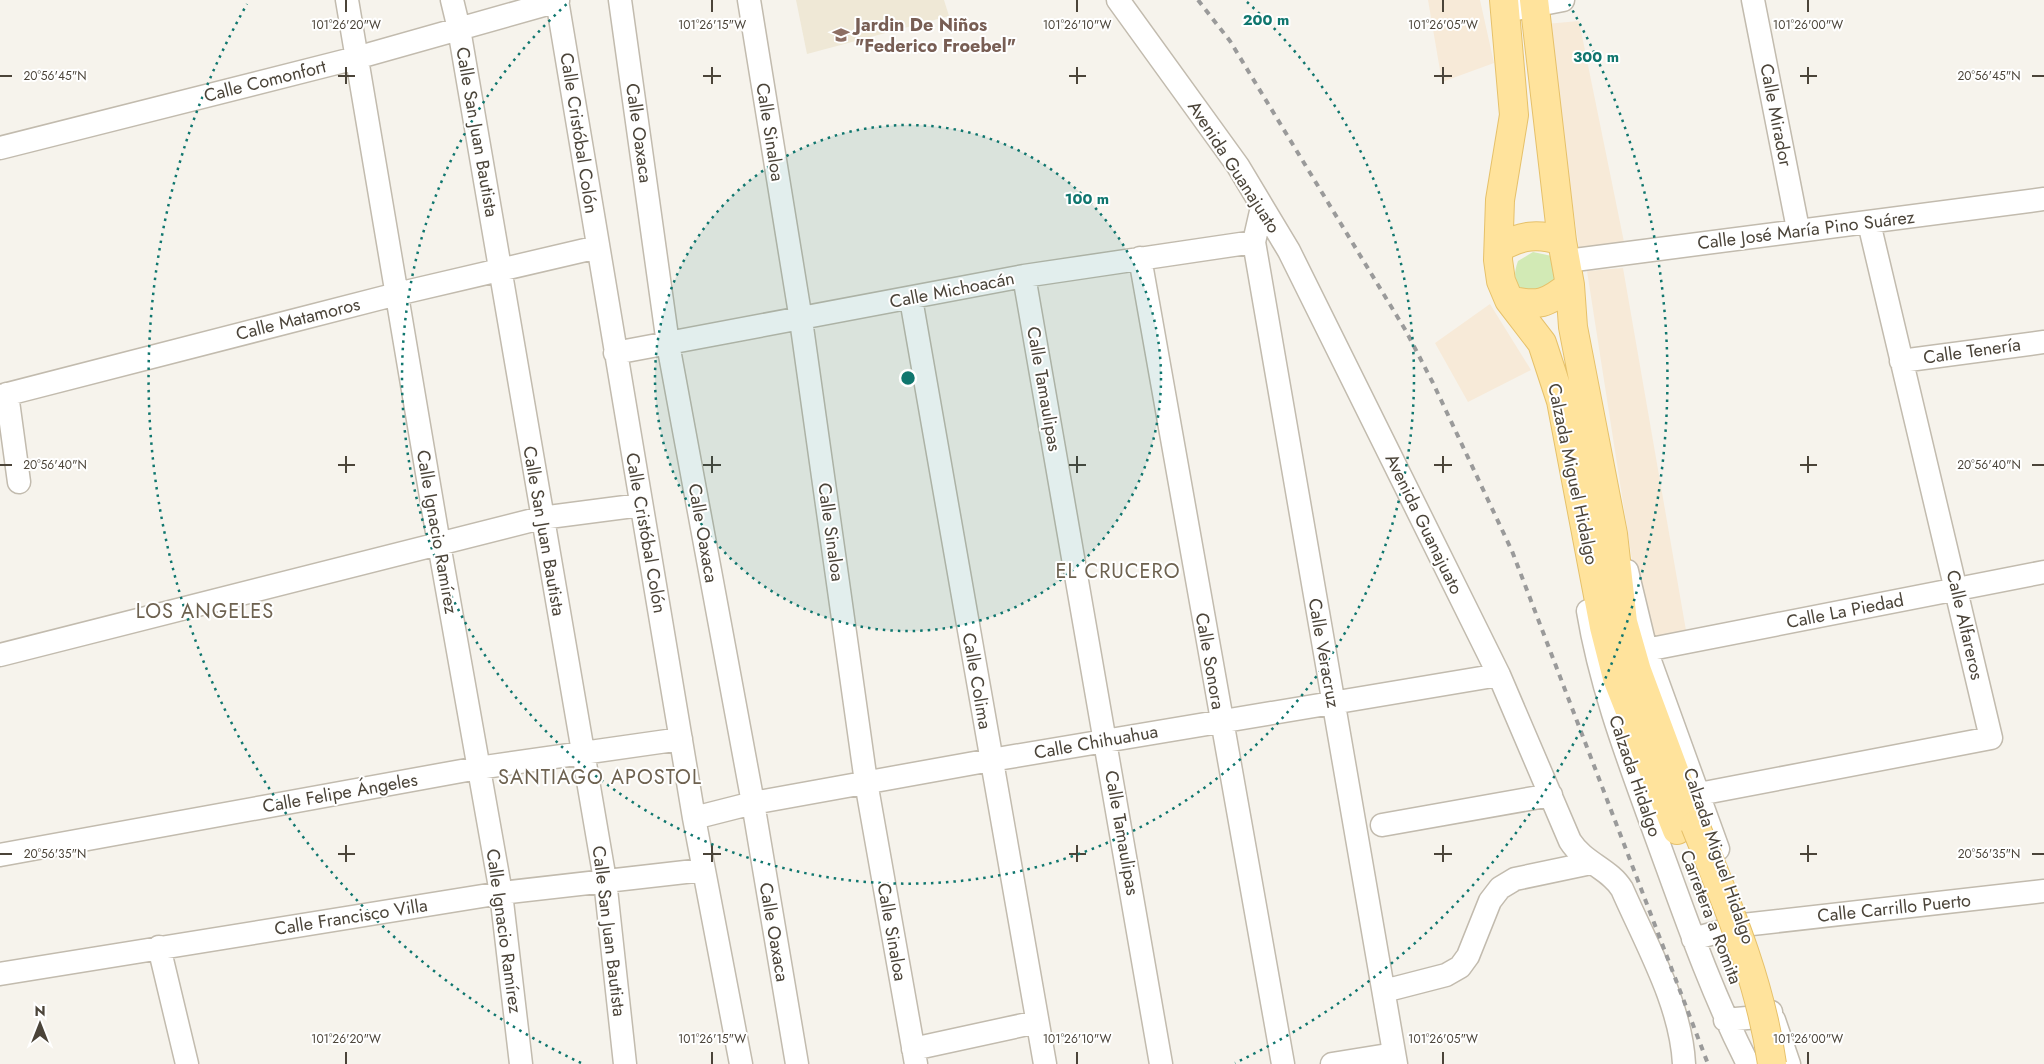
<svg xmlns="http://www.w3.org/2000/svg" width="2044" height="1064" font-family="Jost,sans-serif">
	<rect width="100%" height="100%" fill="#f6f3ec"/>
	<path fill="#f7ead8" d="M 1428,0 L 1480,0 L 1494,63 L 1442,82 Z
		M 1579,21 L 1624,242 L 1579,248 L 1546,24 Z
		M 1623,268 L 1688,642 L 1646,650 L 1587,271 Z
		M 1490,304 L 1531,370 L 1468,402 L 1435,343 Z"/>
	<path fill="#efe8d6" d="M 796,0 L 944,0 L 949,16 L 807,54 Z"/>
	<path fill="#d2eab5" d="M 1533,252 L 1552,256 L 1560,273 L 1549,295 L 1519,289 C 1514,279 1514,272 1518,261 Z"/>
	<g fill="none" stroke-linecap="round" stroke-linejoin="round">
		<g stroke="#c2bbae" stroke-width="25">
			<path id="minor" d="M 347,0 L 439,544 L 501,893 L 521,1064
				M 452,0 L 459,29 L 605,880 L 625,1064
				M 557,0 L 694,818 L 741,1064
				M 620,0 L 668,344 L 753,803 L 797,1064
				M 749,0 L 801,320 L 866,782 L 916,1064
				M 1118,0 L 1238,166 L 1289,251 L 1499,675 L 1570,841 C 1584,863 1610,869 1622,889 C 1646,944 1681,1004 1684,1064
				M 1753,0 L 1798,229
				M 1506,11 L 1563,0
				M 0,148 L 356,58 L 558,1
				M 1262,207 L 1254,242 L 1396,1064
				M 1140,258 L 1283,1064
				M 1567,261 L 2044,199
				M 1024,276 L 1161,1064
				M 911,299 L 1045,1064
				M 615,353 L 1024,276 L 1254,242
				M 1901,361 L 2044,342
				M 7,394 L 19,482
				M 0,396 L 397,294 L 598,247
				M 1627,571 L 1646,650 L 1718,849
				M 1588,611 C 1601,690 1630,764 1657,839 C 1685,916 1711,992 1748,1064
				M 1646,650 L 2044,572
				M 0,655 L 541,518 L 641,505
				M 1699,794 L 1991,738 L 1869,223
				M 694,818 L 753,803 L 991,760 L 1499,675
				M 1382,825 L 1551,795
				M 0,855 L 478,768 L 681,739
				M 1693,939 L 1743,925 L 2044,891
				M 159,947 L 187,1064
				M 0,974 L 501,893 L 703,870
				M 1384,991 L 1446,975 L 1460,967 L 1468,956 L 1490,901 L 1500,888 L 1515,879 L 1591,863
				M 1725,1020 L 1758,1017 L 1771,1012
				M 1774,1020 L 1789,1064
				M 913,1049 L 1037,1022
				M 1332,1064 L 1394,1054"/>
		</g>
		<g stroke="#e6c16a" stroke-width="30">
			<path id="major" d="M 1504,0 L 1514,115 L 1500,200 L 1498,260 L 1501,281 L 1509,300 L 1542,343 L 1561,401 L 1604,627 L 1617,678 L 1677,830
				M 1534,0 L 1562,241 L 1570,285 L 1573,327 L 1613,534 L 1623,622 L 1637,671 L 1694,824
				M 1499,248 C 1521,235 1538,233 1562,241
				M 1509,300 C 1538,307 1547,304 1570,285"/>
		</g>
		<use href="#minor" stroke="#fff" stroke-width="22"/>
		<use href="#major" stroke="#ffe39c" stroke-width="28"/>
		<path stroke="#9a9a9a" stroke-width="4" stroke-dasharray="6 6" stroke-linecap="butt" d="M 1198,0 L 1230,41 L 1406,331 L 1433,383 L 1512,551 L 1708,1064"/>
		<g stroke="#e6c16a" stroke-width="30" stroke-linecap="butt">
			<path id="major-bridge" d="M 1695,825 C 1727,904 1760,979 1772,1064"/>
		</g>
		<use href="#major-bridge" stroke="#ffe39c" stroke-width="28"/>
	</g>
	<path fill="none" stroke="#4b4439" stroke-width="2" d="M 346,0 L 346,12M 712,0 L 712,12M 1077,0 L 1077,12M 1443,0 L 1443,12M 1808,0 L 1808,12M 346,67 L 346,84M 712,67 L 712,84M 1077,67 L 1077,84M 1443,67 L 1443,84M 1808,67 L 1808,84M 0,76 L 12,76M 338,76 L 355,76M 703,76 L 721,76M 1069,76 L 1086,76M 1434,76 L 1452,76M 1800,76 L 1817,76M 2032,76 L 2044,76M 346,456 L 346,473M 712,456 L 712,473M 1077,456 L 1077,473M 1443,456 L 1443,473M 1808,456 L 1808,473M 0,465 L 12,465M 338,465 L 355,465M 703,465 L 721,465M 1069,465 L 1086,465M 1434,465 L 1452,465M 1800,465 L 1817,465M 2032,465 L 2044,465M 346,845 L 346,862M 712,845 L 712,862M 1077,845 L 1077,862M 1443,845 L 1443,862M 1808,845 L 1808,862M 0,854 L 12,854M 338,854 L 355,854M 703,854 L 721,854M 1069,854 L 1086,854M 1434,854 L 1452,854M 1800,854 L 1817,854M 2032,854 L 2044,854M 346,1052 L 346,1064M 712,1052 L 712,1064M 1077,1052 L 1077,1064M 1443,1052 L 1443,1064M 1808,1052 L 1808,1064"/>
	<circle cx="908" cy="378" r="253" fill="#0f766e" fill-opacity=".12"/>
	<g fill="none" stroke="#0f766e" stroke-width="2.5" stroke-dasharray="2.5 5">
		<circle cx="908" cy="378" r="253"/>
		<path d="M1247 2A506 506 0 1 1 569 2"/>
		<path d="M581 1063A759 759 0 0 1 247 4M1569 4A759 759 0 0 1 1235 1063"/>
	</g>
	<defs>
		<g id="school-bare" transform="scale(1.35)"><path d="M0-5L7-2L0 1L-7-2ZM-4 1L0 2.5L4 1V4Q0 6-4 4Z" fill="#8d6e63" stroke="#fff" stroke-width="2.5" paint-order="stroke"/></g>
	</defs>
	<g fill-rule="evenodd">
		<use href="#school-bare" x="841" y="35"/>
	</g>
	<g text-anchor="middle" stroke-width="4" stroke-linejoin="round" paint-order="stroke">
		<g font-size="18" font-weight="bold" fill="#785e54" stroke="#fff" text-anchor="start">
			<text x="855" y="31">Jardin De Niños<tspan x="855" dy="21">"Federico Froebel"</tspan></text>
		</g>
		<g font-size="18" fill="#4b4439" stroke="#fff">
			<text transform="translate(265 81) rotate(-14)" y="6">Calle Comonfort</text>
			<text transform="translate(1776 115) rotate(79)" y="6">Calle Mirador</text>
			<text transform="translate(477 132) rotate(80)" y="6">Calle San Juan Bautista</text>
			<text transform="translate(770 132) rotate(81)" y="6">Calle Sinaloa</text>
			<text transform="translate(579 133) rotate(81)" y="6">Calle Cristóbal Colón</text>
			<text transform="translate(639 133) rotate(82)" y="6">Calle Oaxaca</text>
			<text transform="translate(1234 167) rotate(57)" y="6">Avenida Guanajuato</text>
			<text transform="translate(1806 230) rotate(-7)" y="6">Calle José María Pino Suárez</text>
			<text transform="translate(952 290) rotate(-11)" y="6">Calle Michoacán</text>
			<text transform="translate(298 319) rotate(-14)" y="6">Calle Matamoros</text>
			<text transform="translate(1972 351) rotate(-8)" y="6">Calle Tenería</text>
			<text transform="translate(1044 389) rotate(80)" y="6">Calle Tamaulipas</text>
			<text transform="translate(1573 474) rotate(78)" y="6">Calzada Miguel Hidalgo</text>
			<text transform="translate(1424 524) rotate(64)" y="6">Avenida Guanajuato</text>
			<text transform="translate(544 531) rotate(80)" y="6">Calle San Juan Bautista</text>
			<text transform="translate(437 532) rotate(80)" y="6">Calle Ignacio Ramírez</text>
			<text transform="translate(831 532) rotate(82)" y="6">Calle Sinaloa</text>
			<text transform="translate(646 533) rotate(80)" y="6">Calle Cristóbal Colón</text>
			<text transform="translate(703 533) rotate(80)" y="6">Calle Oaxaca</text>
			<text transform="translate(1845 611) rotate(-11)" y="6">Calle La Piedad</text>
			<text transform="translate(1965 625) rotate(77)" y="6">Calle Alfareros</text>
			<text transform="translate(1324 653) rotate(80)" y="6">Calle Veracruz</text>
			<text transform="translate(1210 661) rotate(80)" y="6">Calle Sonora</text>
			<text transform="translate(977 681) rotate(80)" y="6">Calle Colima</text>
			<text transform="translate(1096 742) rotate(-10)" y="6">Calle Chihuahua</text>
			<text transform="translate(1635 776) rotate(71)" y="6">Calzada Hidalgo</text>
			<text transform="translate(340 793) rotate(-10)" y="6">Calle Felipe Ángeles</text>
			<text transform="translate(1122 833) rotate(80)" y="6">Calle Tamaulipas</text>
			<text transform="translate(1719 856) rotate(71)" y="6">Calzada Miguel Hidalgo</text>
			<text transform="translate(1894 908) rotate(-6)" y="6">Calle Carrillo Puerto</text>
			<text transform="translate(351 917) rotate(-9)" y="6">Calle Francisco Villa</text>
			<text transform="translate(1711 917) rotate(69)" y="6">Carretera a Romita</text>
			<text transform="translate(504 931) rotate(82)" y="6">Calle Ignacio Ramírez</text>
			<text transform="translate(609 931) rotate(83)" y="6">Calle San Juan Bautista</text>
			<text transform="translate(774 932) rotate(80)" y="6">Calle Oaxaca</text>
			<text transform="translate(892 932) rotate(80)" y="6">Calle Sinaloa</text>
		</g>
		<g font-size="20" letter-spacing="1" fill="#6e6250" stroke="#fff">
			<text x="1118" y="578">EL CRUCERO</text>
			<text x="205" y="618">LOS ANGELES</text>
			<text x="600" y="784">SANTIAGO APOSTOL</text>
		</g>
	</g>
	<g font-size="12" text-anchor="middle" fill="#4b4439" stroke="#fff" stroke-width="4" stroke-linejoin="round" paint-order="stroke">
		<text x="346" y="29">101°26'20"W</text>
		<text x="712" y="29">101°26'15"W</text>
		<text x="1077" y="29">101°26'10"W</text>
		<text x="1443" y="29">101°26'05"W</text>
		<text x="1808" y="29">101°26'00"W</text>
		<text x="55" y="80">20°56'45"N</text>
		<text x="1989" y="80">20°56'45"N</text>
		<text x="55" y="469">20°56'40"N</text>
		<text x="1989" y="469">20°56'40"N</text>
		<text x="55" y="858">20°56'35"N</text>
		<text x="1989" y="858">20°56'35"N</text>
		<text x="346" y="1043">101°26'20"W</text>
		<text x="712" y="1043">101°26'15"W</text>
		<text x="1077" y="1043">101°26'10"W</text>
		<text x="1443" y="1043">101°26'05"W</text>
		<text x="1808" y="1043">101°26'00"W</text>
	</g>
	<circle cx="908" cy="378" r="8" fill="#0f766e" stroke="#fff" stroke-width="2.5"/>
	<g font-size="15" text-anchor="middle" font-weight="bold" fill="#0f766e" stroke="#fff" stroke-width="4" stroke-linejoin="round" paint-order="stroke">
		<text x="1266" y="25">200 m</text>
		<text x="1596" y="62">300 m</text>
		<text x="1087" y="204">100 m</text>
	</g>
	<g transform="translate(40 1024)" stroke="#ffffff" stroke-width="4" paint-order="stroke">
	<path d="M0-4L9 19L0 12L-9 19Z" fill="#4b4439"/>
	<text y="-8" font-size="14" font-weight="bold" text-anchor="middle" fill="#4b4439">N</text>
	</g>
</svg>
